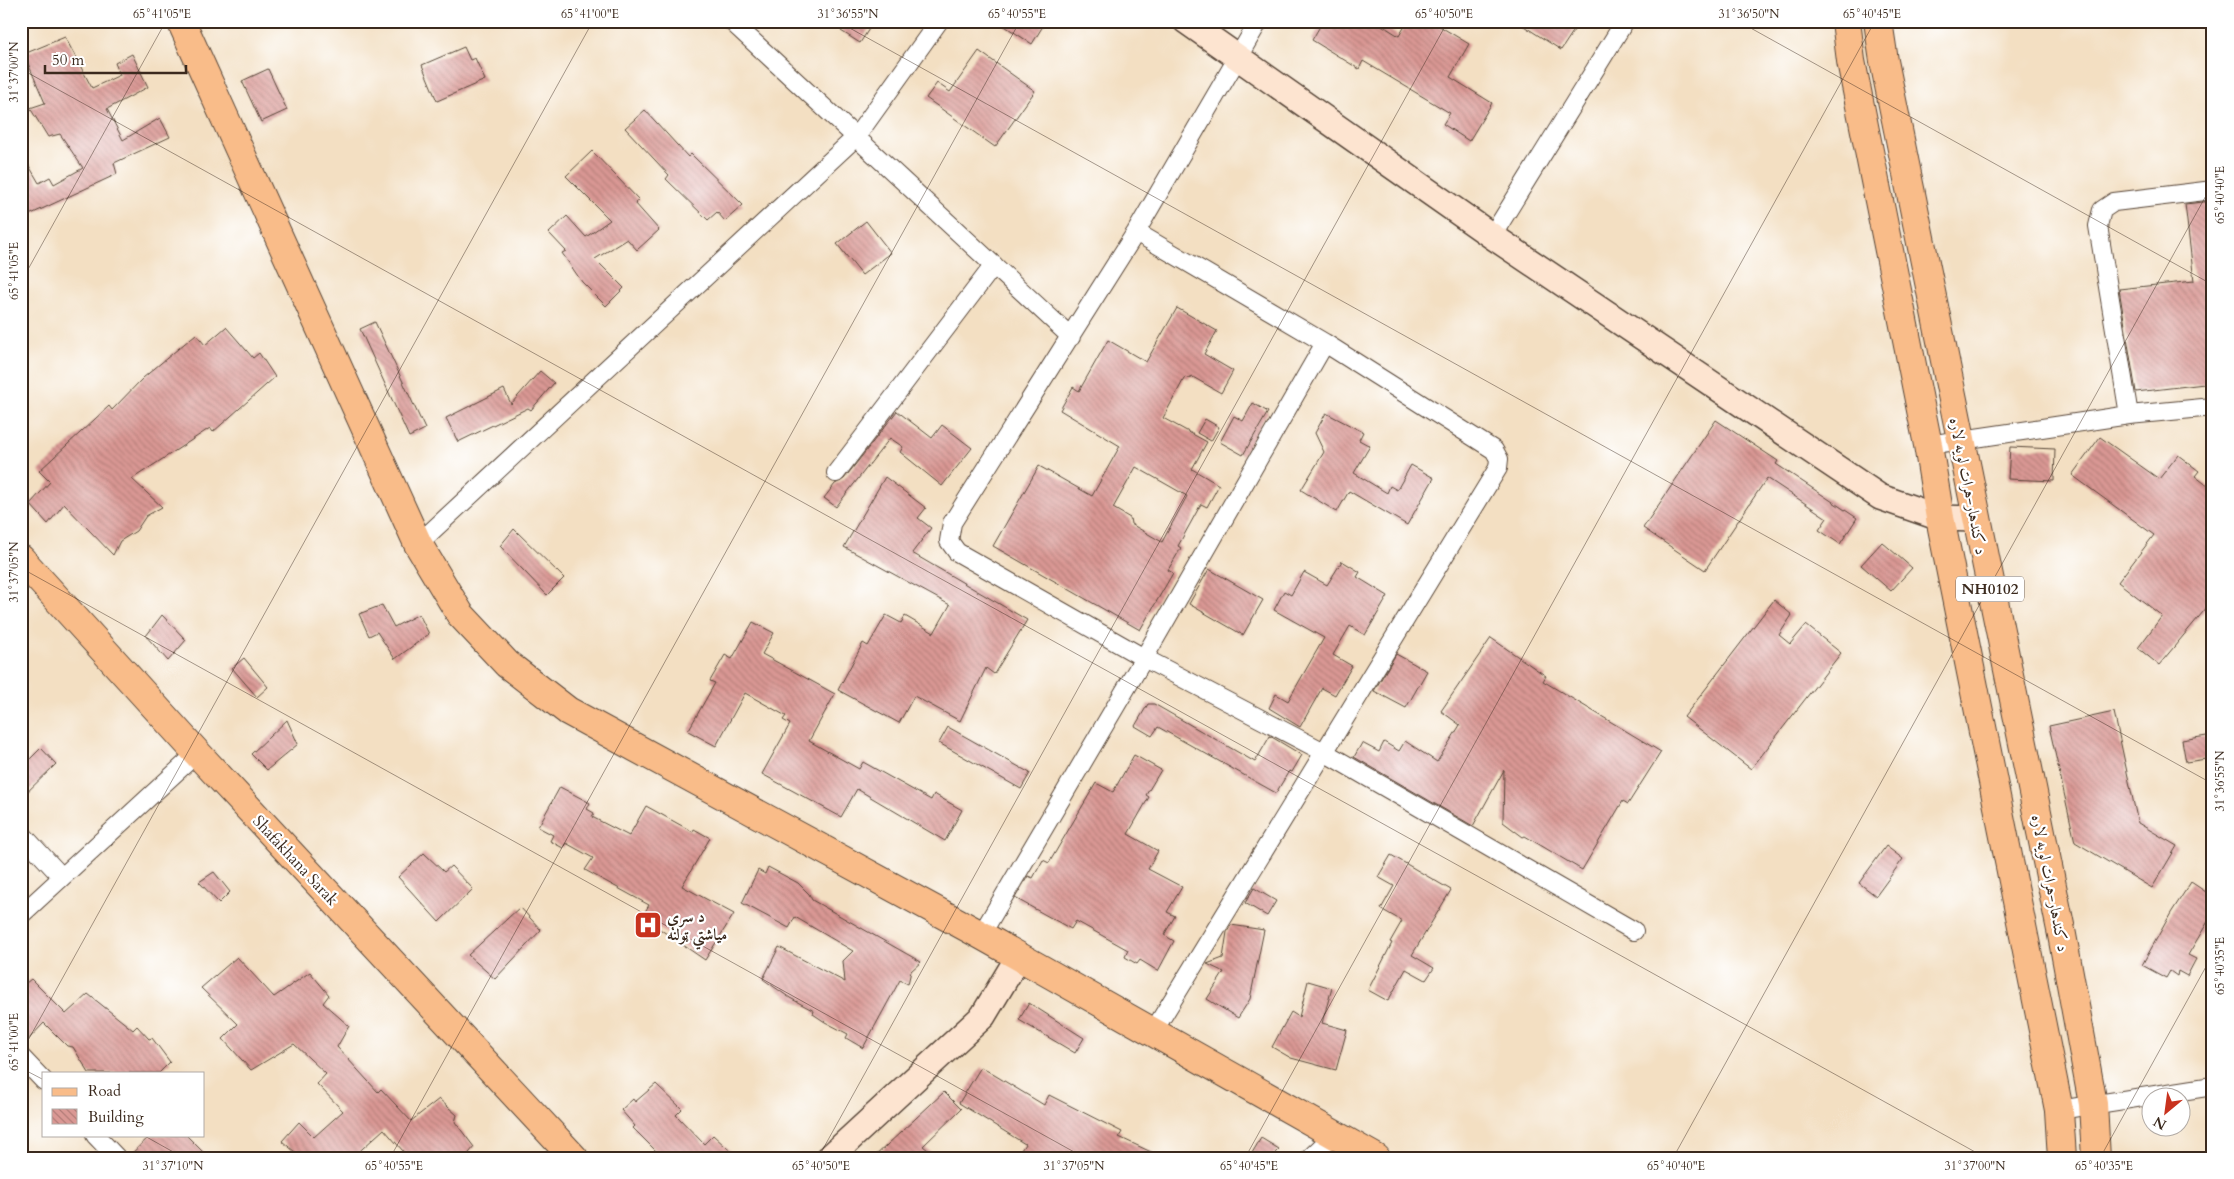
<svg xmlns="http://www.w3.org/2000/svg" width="2234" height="1179" font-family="Cardo,Amiri,serif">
	<defs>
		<pattern id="building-back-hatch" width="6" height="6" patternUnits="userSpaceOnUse" patternTransform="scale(1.25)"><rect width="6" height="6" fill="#da9894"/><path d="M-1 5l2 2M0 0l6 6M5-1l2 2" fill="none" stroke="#b27c78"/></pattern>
	</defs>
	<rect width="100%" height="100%" fill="#fff"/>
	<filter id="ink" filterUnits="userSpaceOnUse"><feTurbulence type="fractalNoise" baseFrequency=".02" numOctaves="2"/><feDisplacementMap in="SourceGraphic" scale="10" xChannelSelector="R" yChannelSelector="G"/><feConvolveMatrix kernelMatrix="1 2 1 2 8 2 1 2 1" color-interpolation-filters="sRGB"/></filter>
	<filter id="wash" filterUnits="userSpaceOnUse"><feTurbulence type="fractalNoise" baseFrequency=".0096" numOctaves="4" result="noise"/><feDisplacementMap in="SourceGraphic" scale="20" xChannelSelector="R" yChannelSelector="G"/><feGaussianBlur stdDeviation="1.12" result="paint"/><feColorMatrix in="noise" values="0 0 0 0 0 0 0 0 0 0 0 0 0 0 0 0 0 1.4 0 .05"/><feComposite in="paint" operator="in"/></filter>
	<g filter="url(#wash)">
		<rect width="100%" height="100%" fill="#f3dfc2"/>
		<g id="blocks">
			<path fill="url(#building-back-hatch)" fill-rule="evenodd" d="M 847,21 L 874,21 L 860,43 L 841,31 Z
				M 997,21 L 1046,21 L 1032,44 Z
				M 1323,21 L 1375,21 L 1399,36 L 1408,21 L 1431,21 L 1469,44 L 1450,77 L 1492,103 L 1469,141 L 1443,124 L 1450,113 L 1363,61 L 1359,69 L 1312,40 Z
				M 1516,21 L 1580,21 L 1561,50 Z
				M 65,37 L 92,88 L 120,75 L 115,63 L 132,54 L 148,87 L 107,109 L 123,140 L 160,118 L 170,137 L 114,163 L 117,174 L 29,215 L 21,199 L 21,152 L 39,183 L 50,177 L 54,184 L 83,168 L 60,134 L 48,137 L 30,108 L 45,103 L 24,54 Z
				M 464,47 L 470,60 L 475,58 L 485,80 L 437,101 L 422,65 Z
				M 979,51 L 1035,91 L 995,147 L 926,98 L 937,83 L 950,92 Z
				M 268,69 L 287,110 L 261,122 L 242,81 Z
				M 645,110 L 688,157 L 691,154 L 743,205 L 725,221 L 717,212 L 708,220 L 666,179 L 669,175 L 625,128 Z
				M 592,151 L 639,200 L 635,203 L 659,230 L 637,250 L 627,239 L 595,259 L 624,288 L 606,306 L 582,282 L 562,253 L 566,251 L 549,233 L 567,216 L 586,237 L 610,220 L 566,176 Z
				M 2213,201 L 2213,383 L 2136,392 L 2119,289 L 2194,281 L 2185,204 Z
				M 866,221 L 891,253 L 862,275 L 837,244 Z
				M 1177,308 L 1217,331 L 1204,354 L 1233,371 L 1221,393 L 1191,376 L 1189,379 L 1185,377 L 1163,418 L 1207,442 L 1192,469 L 1219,485 L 1207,507 L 1201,504 L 1178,546 L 1181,548 L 1168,570 L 1173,573 L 1140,630 L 993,546 L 1039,466 L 1092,496 L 1120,446 L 1060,410 L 1073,387 L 1079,391 L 1108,340 L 1146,362 ZM 1136,467 L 1187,496 L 1162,542 L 1131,524 L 1130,518 L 1113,508 Z
				M 375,322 L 425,429 L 409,437 L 360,329 Z
				M 226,327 L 253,358 L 259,353 L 275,377 L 213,432 L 210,428 L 132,479 L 162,507 L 146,516 L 136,531 L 120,541 L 113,555 L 64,504 L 48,524 L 30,504 L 50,482 L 39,471 L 109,406 L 112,410 L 143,378 L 196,334 L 205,345 Z
				M 540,371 L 554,383 L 531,410 L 528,408 L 458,442 L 446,418 L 504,389 L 511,404 Z
				M 1253,403 L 1268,412 L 1243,455 L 1220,442 L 1234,416 L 1243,421 Z
				M 897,411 L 932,438 L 942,425 L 972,448 L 942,486 L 900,452 L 903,447 L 890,438 L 836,507 L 824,498 L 835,484 L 844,479 Z
				M 1326,413 L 1363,432 L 1359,440 L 1370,446 L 1354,473 L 1387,493 L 1390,486 L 1397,490 L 1411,465 L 1434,478 L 1407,525 L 1349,491 L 1337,512 L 1301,490 L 1324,452 L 1315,433 Z
				M 1205,419 L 1219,427 L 1211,441 L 1197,433 Z
				M 1716,420 L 1778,461 L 1776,464 L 1857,518 L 1840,544 L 1819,530 L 1827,518 L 1767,478 L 1705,570 L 1643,528 Z
				M 2100,437 L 2159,479 L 2178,455 L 2199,471 L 2195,476 L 2213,490 L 2213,600 L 2159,665 L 2138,648 L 2162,616 L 2118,582 L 2154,535 L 2072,475 Z
				M 2010,447 L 2055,449 L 2054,481 L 2008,479 Z
				M 885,477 L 926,508 L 918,518 L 931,528 L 912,553 L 1027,620 L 994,674 L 986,668 L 960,721 L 914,696 L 899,723 L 838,690 L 863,643 L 868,646 L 886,615 L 901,623 L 905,616 L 934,633 L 950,605 L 844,547 Z
				M 514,529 L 564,578 L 547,595 L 500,546 Z
				M 1882,542 L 1912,568 L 1891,591 L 1861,565 Z
				M 1342,561 L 1360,572 L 1357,577 L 1388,596 L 1365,635 L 1350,626 L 1333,655 L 1352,666 L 1335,695 L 1322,688 L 1300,727 L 1269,708 L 1276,694 L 1288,701 L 1324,638 L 1274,610 L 1284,591 L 1291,595 L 1304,572 L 1327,585 Z
				M 1209,569 L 1263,600 L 1243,635 L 1189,604 Z
				M 1774,600 L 1792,615 L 1779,635 L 1790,644 L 1806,625 L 1841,653 L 1751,769 L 1684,717 Z
				M 382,605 L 394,627 L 419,614 L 429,634 L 395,659 L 377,632 L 369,636 L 359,614 Z
				M 162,615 L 186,640 L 168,661 L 146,636 Z
				M 753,622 L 774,633 L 762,654 L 835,694 L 809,741 L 859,769 L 863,762 L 931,800 L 934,794 L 962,810 L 945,841 L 857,789 L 841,817 L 762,774 L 790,724 L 783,720 L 786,716 L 745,693 L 716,746 L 688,731 L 715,683 L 710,681 L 725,655 L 732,659 Z
				M 1491,638 L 1546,676 L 1543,681 L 1661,752 L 1628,804 L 1623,801 L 1582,870 L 1525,836 L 1523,837 L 1503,822 L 1504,770 L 1473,826 L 1354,757 L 1362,743 L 1379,752 L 1384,742 L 1399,751 L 1405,741 L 1437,762 L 1460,725 L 1441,711 Z
				M 1396,654 L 1427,671 L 1406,708 L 1374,691 Z
				M 244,658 L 268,687 L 257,697 L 232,668 Z
				M 1148,704 L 1154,704 L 1255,762 L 1270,736 L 1302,755 L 1292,772 L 1289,771 L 1276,793 L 1158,727 L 1152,736 L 1135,726 Z
				M 2114,712 L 2138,823 L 2177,846 L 2152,888 L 2075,842 L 2049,726 Z
				M 287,720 L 298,744 L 267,770 L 251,754 Z
				M 948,727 L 1030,773 L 1021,789 L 939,743 Z
				M 2213,735 L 2213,758 L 2186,762 L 2182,740 Z
				M 41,748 L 56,764 L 21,798 L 21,768 Z
				M 1134,755 L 1161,770 L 1146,795 L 1149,797 L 1128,834 L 1158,851 L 1148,869 L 1182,887 L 1167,912 L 1175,916 L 1164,935 L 1174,941 L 1158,971 L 1140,960 L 1137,964 L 1125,957 L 1128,950 L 1076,921 L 1071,929 L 1015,898 L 1028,876 L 1033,878 L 1043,860 L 1049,863 L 1096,783 L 1113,792 Z
				M 560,787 L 590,803 L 587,809 L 594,813 L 592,817 L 629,836 L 646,806 L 693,832 L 694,829 L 710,838 L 682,886 L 734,914 L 705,960 L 642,917 L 649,905 L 585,870 L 593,858 L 566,843 L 563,848 L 550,841 L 553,835 L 538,827 Z
				M 1886,846 L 1903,859 L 1876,896 L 1859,883 Z
				M 424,853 L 444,872 L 451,866 L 473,889 L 439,922 L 398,877 Z
				M 1391,855 L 1451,890 L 1412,955 L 1434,968 L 1426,980 L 1406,969 L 1388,1001 L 1368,990 L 1392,943 L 1390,942 L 1402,921 L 1381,909 L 1394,886 L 1378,877 Z
				M 768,867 L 798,883 L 809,894 L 812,900 L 921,962 L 911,971 L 908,984 L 900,980 L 863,1048 L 846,1038 L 848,1034 L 825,1022 L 813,1014 L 814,1011 L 790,998 L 763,979 L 779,947 L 845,982 L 843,961 L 853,951 L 795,917 L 789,928 L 742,903 L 758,870 L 765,874 Z
				M 214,872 L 230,892 L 219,903 L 199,882 Z
				M 2191,882 L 2209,894 L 2209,906 L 2213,908 L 2213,913 L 2188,955 L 2196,959 L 2187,976 L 2178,971 L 2177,976 L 2170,971 L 2166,978 L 2142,965 L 2171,913 Z
				M 1254,888 L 1276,901 L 1267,916 L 1245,903 Z
				M 520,907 L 541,930 L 495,979 L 468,955 Z
				M 1231,925 L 1264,930 L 1250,999 L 1238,1018 L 1207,999 L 1224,972 L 1207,964 L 1223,958 L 1227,932 Z
				M 237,957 L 274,997 L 310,972 L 329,995 L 323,1003 L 349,1026 L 337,1047 L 378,1092 L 381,1089 L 411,1121 L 439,1099 L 457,1115 L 455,1122 L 474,1147 L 465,1158 L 409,1158 L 384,1129 L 352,1158 L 302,1158 L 282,1141 L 299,1122 L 314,1137 L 343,1111 L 317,1084 L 326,1074 L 294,1044 L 251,1070 L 223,1039 L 238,1024 L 201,988 Z
				M 31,979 L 66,1014 L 88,994 L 133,1030 L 137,1026 L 149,1039 L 152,1038 L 170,1062 L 159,1073 L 89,1073 L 73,1047 L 67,1046 L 44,1023 L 21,1047 L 21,987 Z
				M 1308,981 L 1332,988 L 1322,1023 L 1347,1030 L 1336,1070 L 1291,1058 L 1272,1047 L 1291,1012 L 1299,1017 Z
				M 1029,1003 L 1084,1038 L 1075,1053 L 1019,1020 Z
				M 981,1067 L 1044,1105 L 1049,1095 L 1122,1132 L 1119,1137 L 1164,1158 L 1016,1158 L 1025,1144 L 959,1103 Z
				M 656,1084 L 682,1109 L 676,1115 L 704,1144 L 713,1135 L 738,1158 L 663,1158 L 633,1128 L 635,1126 L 621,1110 L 633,1099 L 635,1102 Z
				M 944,1092 L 961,1109 L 923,1146 L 938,1158 L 873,1158 Z
				M 151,1135 L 186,1135 L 209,1158 L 127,1158 Z
				M 1261,1138 L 1279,1149 L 1270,1158 L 1249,1158 Z"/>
		</g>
	</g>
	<g filter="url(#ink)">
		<use href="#blocks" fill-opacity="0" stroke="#574537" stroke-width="1"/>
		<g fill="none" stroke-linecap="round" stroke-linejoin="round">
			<g stroke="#574537" stroke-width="20">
				<path id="street" d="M 731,21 L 1071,337
					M 1259,21 L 1136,232 L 952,523 L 949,541 L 957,552 L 1144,658 L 1324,752 L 1634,931
					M 1136,232 L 1325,343 L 1494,450 L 1499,459 L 1498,468 L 1153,1032
					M 1492,236 L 1625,21
					M 2129,415 L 2098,226 L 2102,210 L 2114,202 L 2213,190
					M 1928,445 L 2129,415 L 2213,407
					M 836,473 L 994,265
					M 418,544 L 856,137 L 939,21
					M 21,833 L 61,876
					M 21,915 L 197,753
					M 981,935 L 1144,658 L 1325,343
					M 21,1057 L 44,1081
					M 2059,1110 L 2213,1086
					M 95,1135 L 117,1158
					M 1310,1158 L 1335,1134"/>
			</g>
			<g stroke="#574537" stroke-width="28">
				<path id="secondary" d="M 1186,21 L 1492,236 L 1880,497 L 1940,518 L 1976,519
					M 829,1158 L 983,1016 L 1019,956"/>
			</g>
			<g stroke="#574537" stroke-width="30">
				<path id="primary" d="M 181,21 L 418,544 L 460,614 L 507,664 L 568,711 L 981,935 L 1376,1158
					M 21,559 L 197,753 L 574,1158"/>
			</g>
			<g stroke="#574537" stroke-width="30">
				<path id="highway" d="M 1846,21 L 1851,61 L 1928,445 L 1940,518 L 2059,1110 L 2062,1158
					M 1878,21 L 1884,61 L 2062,935 L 2093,1104 L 2096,1158"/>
			</g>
			<use href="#street" stroke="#fff" stroke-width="18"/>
			<use href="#secondary" stroke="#fde4d0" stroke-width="25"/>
			<use href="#primary" stroke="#f9bc89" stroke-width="28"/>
			<use href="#highway" stroke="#f9bc89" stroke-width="28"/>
		</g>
	</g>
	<path fill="none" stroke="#3b2a1e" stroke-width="1" stroke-opacity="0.45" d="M 837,21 L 2213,784M 1738,21 L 2213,285M 21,69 L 1986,1158M 21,282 L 166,21M 21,568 L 1085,1158M 21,1053 L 593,21M 21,1068 L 44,1080M 143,1135 L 184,1158M 390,1158 L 1020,21M 818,1158 L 1448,21M 1245,1158 L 1875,21M 1673,1158 L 2213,183M 2100,1158 L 2213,954"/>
	<defs>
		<g id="hospital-square" transform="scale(1.4375)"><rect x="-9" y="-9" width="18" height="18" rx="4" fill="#c8321e" stroke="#fff"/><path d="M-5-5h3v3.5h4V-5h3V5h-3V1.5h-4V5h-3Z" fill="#fff"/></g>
	</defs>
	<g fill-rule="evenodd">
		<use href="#hospital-square" x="648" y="925"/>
	</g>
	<g text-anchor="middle" stroke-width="4.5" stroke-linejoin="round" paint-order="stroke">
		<rect fill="#fff" stroke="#766a62" stroke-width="1" x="1956" y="576.5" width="68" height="25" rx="4"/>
		<g font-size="15" font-weight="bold" fill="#3b2a1e">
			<text x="1990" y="594">NH0102</text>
		</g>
		<g font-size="16" fill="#3b2a1e" stroke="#fff">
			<text transform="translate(1969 486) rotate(79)" y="6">د کندهار-هرات لويه لاره</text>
			<text transform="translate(296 860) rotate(47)" y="6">Shafakhana Sarak</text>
			<text transform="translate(2051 883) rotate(79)" y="6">د کندهار-هرات لويه لاره</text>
		</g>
		<g font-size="16" font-weight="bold" fill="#3b2a1e" stroke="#fff" text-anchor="start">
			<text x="667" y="922">د سرې<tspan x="667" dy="18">مياشتي ټولنه</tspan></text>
		</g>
	</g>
	<rect width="2234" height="1179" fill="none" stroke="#fff" stroke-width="55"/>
	<rect x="42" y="1072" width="162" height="65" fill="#ffffff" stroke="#b1aaa5"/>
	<rect x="52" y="1088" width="25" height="8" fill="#f9bc89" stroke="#b1aaa5"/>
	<text x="88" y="1096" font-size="15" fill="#3b2a1e">Road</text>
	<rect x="52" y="1109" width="25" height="15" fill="url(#building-back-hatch)" stroke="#b1aaa5"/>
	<text x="88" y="1122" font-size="15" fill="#3b2a1e">Building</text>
	<g transform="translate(2166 1112) rotate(209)"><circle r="24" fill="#ffffff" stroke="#b1aaa5"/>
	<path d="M0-4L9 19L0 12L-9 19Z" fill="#c8321e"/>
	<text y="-8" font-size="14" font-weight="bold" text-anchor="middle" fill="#3b2a1e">N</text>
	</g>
	<path d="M45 65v8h141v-8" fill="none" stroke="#3b2a1e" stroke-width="2.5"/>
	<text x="52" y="65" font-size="15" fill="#3b2a1e" stroke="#ffffff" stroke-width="4" paint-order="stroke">50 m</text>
	<rect x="28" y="28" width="2178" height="1124" fill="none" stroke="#3b2a1e" stroke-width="2"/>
	<g font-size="12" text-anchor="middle" fill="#3b2a1e">
		<text x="162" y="18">65°41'05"E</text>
		<text x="590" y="18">65°41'00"E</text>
		<text x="848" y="18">31°36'55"N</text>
		<text x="1017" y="18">65°40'55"E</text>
		<text x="1444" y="18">65°40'50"E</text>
		<text x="1749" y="18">31°36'50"N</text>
		<text x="1872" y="18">65°40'45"E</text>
		<text transform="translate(14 72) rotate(-90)" y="4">31°37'00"N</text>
		<text transform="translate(2220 195) rotate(-90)" y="4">65°40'40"E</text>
		<text transform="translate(14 271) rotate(-90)" y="4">65°41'05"E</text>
		<text transform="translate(14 572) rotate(-90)" y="4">31°37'05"N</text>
		<text transform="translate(2220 781) rotate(-90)" y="4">31°36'55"N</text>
		<text transform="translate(2220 966) rotate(-90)" y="4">65°40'35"E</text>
		<text transform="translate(14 1042) rotate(-90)" y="4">65°41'00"E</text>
		<text x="173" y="1170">31°37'10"N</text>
		<text x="394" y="1170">65°40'55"E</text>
		<text x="821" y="1170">65°40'50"E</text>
		<text x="1074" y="1170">31°37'05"N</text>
		<text x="1249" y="1170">65°40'45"E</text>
		<text x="1676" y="1170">65°40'40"E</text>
		<text x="1975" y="1170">31°37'00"N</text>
		<text x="2104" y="1170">65°40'35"E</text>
	</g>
</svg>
